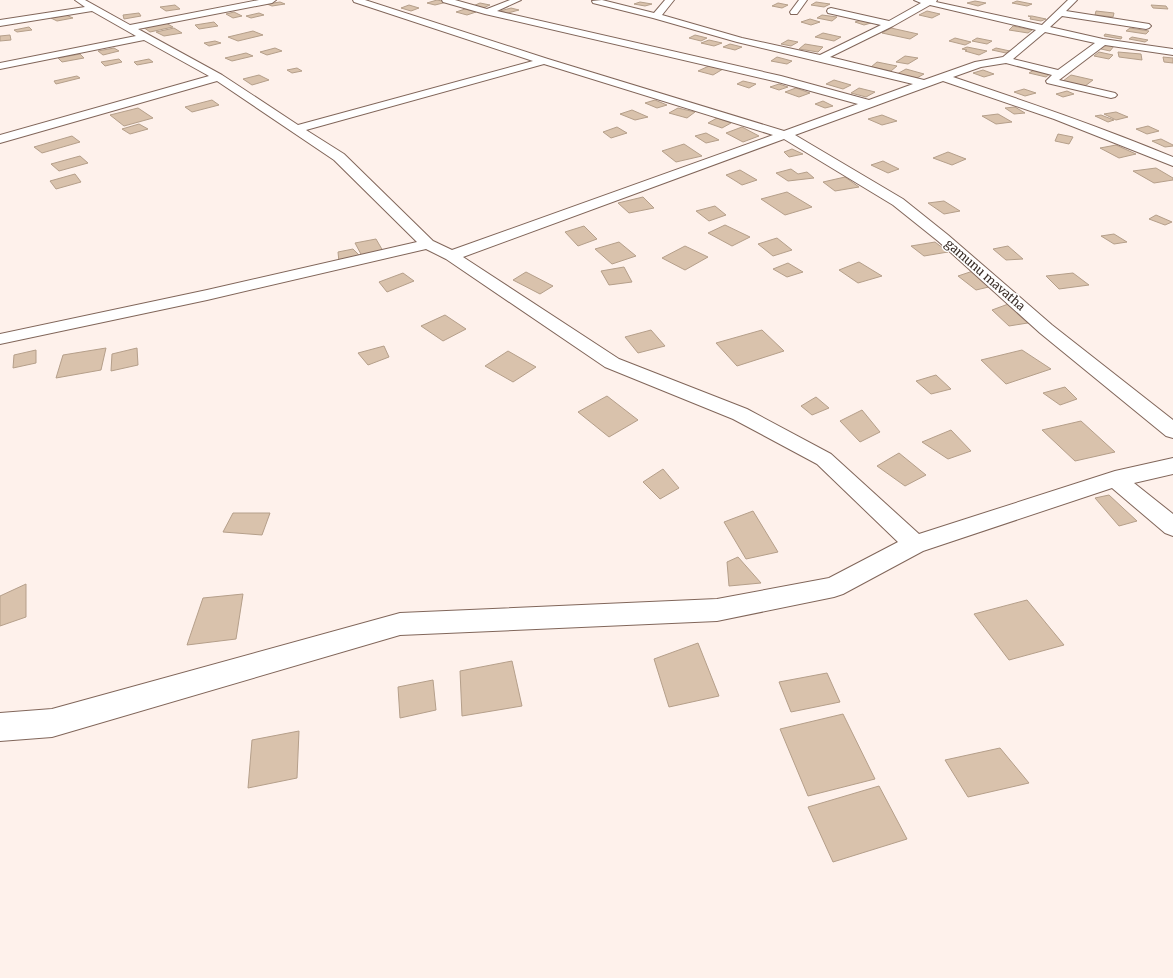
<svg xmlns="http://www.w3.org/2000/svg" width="1173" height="978" font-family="Merriweather,serif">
	<rect width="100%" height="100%" fill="#fef1eb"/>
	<path fill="#d9c2ac" stroke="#b59f8a" d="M 437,0 L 447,2 L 435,5 L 427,3 Z
		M 975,1 L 986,3 L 978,6 L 967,3 Z
		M 1017,1 L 1032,4 L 1027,6 L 1012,3 Z
		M 280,2 L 285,4 L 272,6 L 267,4 Z
		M 640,2 L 652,4 L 645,6 L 634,4 Z
		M 816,2 L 830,4 L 824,7 L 811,5 Z
		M 480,3 L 490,5 L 483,8 L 473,6 Z
		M 778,3 L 788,5 L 782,8 L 772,6 Z
		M 175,5 L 180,9 L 166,11 L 160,7 Z
		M 409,5 L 419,8 L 411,11 L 401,8 Z
		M 1151,5 L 1166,6 L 1168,9 L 1153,8 Z
		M 511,8 L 519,10 L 508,13 L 500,11 Z
		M 465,9 L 476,12 L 467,15 L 456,12 Z
		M 927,11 L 940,14 L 932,18 L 919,15 Z
		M 1096,11 L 1114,13 L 1113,17 L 1095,15 Z
		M 234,12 L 242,16 L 233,18 L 226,14 Z
		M 139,13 L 141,16 L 124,19 L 123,15 Z
		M 259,13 L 264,15 L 251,18 L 246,16 Z
		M 66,15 L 73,18 L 57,21 L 51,18 Z
		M 822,15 L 837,17 L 832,21 L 817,18 Z
		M 1028,16 L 1032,16 L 1046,19 L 1041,21 L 1030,19 L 1031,17 Z
		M 810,19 L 820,22 L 811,25 L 801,22 Z
		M 861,20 L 871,23 L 864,25 L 855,22 Z
		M 214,22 L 218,26 L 199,29 L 195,25 Z
		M 166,23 L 173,27 L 150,32 L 143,27 Z
		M 1013,26 L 1032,30 L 1028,33 L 1009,30 Z
		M 29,27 L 32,30 L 17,32 L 14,30 Z
		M 174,28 L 182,33 L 164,36 L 156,32 Z
		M 891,28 L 918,34 L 910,39 L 882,33 Z
		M 1130,28 L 1149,31 L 1146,34 L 1126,31 Z
		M 253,31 L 263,35 L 238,41 L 228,37 Z
		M 823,33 L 841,37 L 834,41 L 815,37 Z
		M 1105,34 L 1122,37 L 1121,39 L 1104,36 Z
		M 10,35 L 11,40 L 0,41 L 0,36 Z
		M 695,35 L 707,38 L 701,41 L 689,38 Z
		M 1132,37 L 1148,40 L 1145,42 L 1129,39 Z
		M 955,38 L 971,42 L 965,45 L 949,41 Z
		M 977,38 L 992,41 L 987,44 L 972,41 Z
		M 709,40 L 722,43 L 714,46 L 701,43 Z
		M 788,40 L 798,42 L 791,46 L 781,44 Z
		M 215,41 L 221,43 L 209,46 L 204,43 Z
		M 730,44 L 742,47 L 735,50 L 723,47 Z
		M 805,44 L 823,47 L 818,52 L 799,49 Z
		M 1105,44 L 1114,46 L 1110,51 L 1101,49 Z
		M 967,47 L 987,51 L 979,55 L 965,51 L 967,50 L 962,49 Z
		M 114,48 L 119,51 L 103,55 L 98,51 Z
		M 275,48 L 282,51 L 267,55 L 260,52 Z
		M 996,48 L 1010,51 L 1006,53 L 992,50 Z
		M 1099,52 L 1113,55 L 1109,59 L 1094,56 Z
		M 1118,52 L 1141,54 L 1142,60 L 1119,57 Z
		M 246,53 L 253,56 L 232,61 L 225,58 Z
		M 80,54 L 84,58 L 62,62 L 58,58 Z
		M 905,56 L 918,58 L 908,64 L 896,62 Z
		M 777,57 L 792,61 L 787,64 L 771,61 Z
		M 1163,57 L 1173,58 L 1173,63 L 1164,62 Z
		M 119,59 L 122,62 L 105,66 L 101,62 Z
		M 149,59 L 153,62 L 137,65 L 134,62 Z
		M 877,62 L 897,66 L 891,71 L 871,67 Z
		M 709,66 L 723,69 L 713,75 L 698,71 Z
		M 297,68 L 302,71 L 292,73 L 287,70 Z
		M 906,69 L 924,74 L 915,79 L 897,74 Z
		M 983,70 L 994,74 L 984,77 L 973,73 Z
		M 1034,70 L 1051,73 L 1046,77 L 1029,73 Z
		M 259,75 L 269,80 L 252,85 L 243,79 Z
		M 1071,75 L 1093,80 L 1085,86 L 1063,81 Z
		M 77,76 L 80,78 L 56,84 L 54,81 Z
		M 834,80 L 851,85 L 843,89 L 826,84 Z
		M 743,81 L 756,84 L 749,88 L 737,84 Z
		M 779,84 L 788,87 L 779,90 L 770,87 Z
		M 796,88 L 810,93 L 799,97 L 785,92 Z
		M 859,88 L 875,92 L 866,97 L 851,93 Z
		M 1024,89 L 1036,93 L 1025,96 L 1014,92 Z
		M 1067,91 L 1074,94 L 1063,97 L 1056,94 Z
		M 212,100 L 219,105 L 192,112 L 185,107 Z
		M 655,100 L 667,105 L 657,108 L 645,103 Z
		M 823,101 L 833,106 L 825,108 L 815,104 Z
		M 1015,107 L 1025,113 L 1014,114 L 1005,108 Z
		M 138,108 L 153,118 L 124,126 L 110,115 Z
		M 678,108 L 695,112 L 687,118 L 669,113 Z
		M 632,110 L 648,117 L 635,120 L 620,114 Z
		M 1116,112 L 1128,117 L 1116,120 L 1104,114 Z
		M 998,114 L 1012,122 L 996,124 L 982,116 Z
		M 882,115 L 897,121 L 882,125 L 868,119 Z
		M 1101,115 L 1114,120 L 1108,122 L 1095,116 Z
		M 717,118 L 731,123 L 722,128 L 708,123 Z
		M 139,124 L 148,129 L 130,134 L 122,129 Z
		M 1148,126 L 1159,131 L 1147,134 L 1136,129 Z
		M 617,127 L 627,133 L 611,138 L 603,132 Z
		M 742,127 L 759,136 L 743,142 L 726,133 Z
		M 706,133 L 719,140 L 706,143 L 695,136 Z
		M 1058,134 L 1073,137 L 1069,144 L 1055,141 Z
		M 72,136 L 80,142 L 42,153 L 34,147 Z
		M 1161,139 L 1173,145 L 1173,146 L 1165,147 L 1152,141 Z
		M 684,144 L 702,156 L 676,162 L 662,151 Z
		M 1116,145 L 1136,154 L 1119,158 L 1100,148 Z
		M 792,149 L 803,154 L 789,157 L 784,152 Z
		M 948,152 L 966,159 L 952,165 L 933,158 Z
		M 80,156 L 88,163 L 59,171 L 51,164 Z
		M 883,161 L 899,169 L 888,173 L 871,165 Z
		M 1156,168 L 1173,178 L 1173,180 L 1154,183 L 1133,171 Z
		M 791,169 L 798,174 L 807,172 L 814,178 L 788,181 L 776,173 Z
		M 740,170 L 757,180 L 742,185 L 726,175 Z
		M 75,174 L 81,182 L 56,189 L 50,181 Z
		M 845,177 L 859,187 L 835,191 L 823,182 Z
		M 787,192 L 812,207 L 785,215 L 761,199 Z
		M 643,197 L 654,208 L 629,213 L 618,203 Z
		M 944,201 L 960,211 L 944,214 L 928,203 Z
		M 715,206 L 726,215 L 709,221 L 696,211 Z
		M 1156,215 L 1172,222 L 1165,225 L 1149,219 Z
		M 725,225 L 750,237 L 732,246 L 708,233 Z
		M 584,226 L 597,239 L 578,246 L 565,232 Z
		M 1114,234 L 1127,242 L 1114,244 L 1101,236 Z
		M 777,238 L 792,250 L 773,256 L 758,244 Z
		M 376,239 L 383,251 L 362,256 L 355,243 Z
		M 619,242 L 636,256 L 612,264 L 595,249 Z
		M 935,242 L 948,252 L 924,256 L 911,246 Z
		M 685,246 L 708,257 L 685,270 L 662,258 Z
		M 1008,246 L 1023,259 L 1006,260 L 993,249 Z
		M 353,249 L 360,256 L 339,262 L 338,252 Z
		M 859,262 L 882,276 L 858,283 L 839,270 Z
		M 788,263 L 803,272 L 787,277 L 773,269 Z
		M 624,267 L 632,282 L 609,285 L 601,271 Z
		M 973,271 L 993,286 L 976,290 L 958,276 Z
		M 526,272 L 553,286 L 540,294 L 513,280 Z
		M 403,273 L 414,281 L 387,292 L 379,282 Z
		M 1073,273 L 1089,285 L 1059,289 L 1046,276 Z
		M 1011,303 L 1034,322 L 1009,326 L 992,310 Z
		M 445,315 L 466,329 L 443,341 L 421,326 Z
		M 651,330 L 665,346 L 638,353 L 625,337 Z
		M 762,330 L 784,351 L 737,366 L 716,343 Z
		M 384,346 L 389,357 L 368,365 L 358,353 Z
		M 106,348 L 101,370 L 56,378 L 63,355 Z
		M 137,348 L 138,365 L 111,371 L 112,354 Z
		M 36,350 L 36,363 L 13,368 L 14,355 Z
		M 1022,350 L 1051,369 L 1006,384 L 981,360 Z
		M 508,351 L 536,367 L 513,382 L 485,366 Z
		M 936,375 L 951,389 L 931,394 L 916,381 Z
		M 1065,387 L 1077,399 L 1060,405 L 1043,393 Z
		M 607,396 L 638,420 L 609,437 L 578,412 Z
		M 816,397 L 829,408 L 812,415 L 801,406 Z
		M 862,410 L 880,432 L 860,442 L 840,421 Z
		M 1081,421 L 1115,452 L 1075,461 L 1042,430 Z
		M 951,430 L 971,451 L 948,459 L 922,442 Z
		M 899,453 L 926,475 L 905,486 L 877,466 Z
		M 663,469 L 679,488 L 660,499 L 643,482 Z
		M 1109,495 L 1137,521 L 1119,526 L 1095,498 Z
		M 753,511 L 778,552 L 746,559 L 724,522 Z
		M 233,513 L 270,513 L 262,535 L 223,532 Z
		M 738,557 L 761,583 L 729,586 L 727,562 Z
		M 26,584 L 26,617 L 0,626 L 0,596 Z
		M 243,594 L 236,639 L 187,645 L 203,598 Z
		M 1027,600 L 1064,645 L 1009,660 L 974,614 Z
		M 698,643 L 719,696 L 669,707 L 654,659 Z
		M 512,661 L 522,706 L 462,716 L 460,671 Z
		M 827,673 L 840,702 L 791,712 L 779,682 Z
		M 433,680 L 436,710 L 400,718 L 398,687 Z
		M 843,714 L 875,779 L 808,796 L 780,729 Z
		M 299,731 L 297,778 L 248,788 L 252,740 Z
		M 1000,748 L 1029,783 L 968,797 L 945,760 Z
		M 879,786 L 907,839 L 833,862 L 808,807 Z"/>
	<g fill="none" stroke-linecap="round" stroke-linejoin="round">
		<g stroke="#81665a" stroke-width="2">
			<path id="minor" d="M 75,0 L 85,0 L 130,25 L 259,0 L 276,0 L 272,3 L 138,29 L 222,75 L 298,125 L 533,61 L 354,2 L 353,0 L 365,0 L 548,59 L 784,131 L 858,104 L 778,82 L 485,14 L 443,2 L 442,0 L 455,0 L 487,9 L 510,0 L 521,0 L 497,11 L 781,76 L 869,100 L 913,84 L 737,42 L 653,18 L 593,3 L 592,1 L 602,0 L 654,13 L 665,0 L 674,0 L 662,15 L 742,38 L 820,55 L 881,25 L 828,13 L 827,11 L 828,9 L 831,8 L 889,21 L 921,3 L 914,0 L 937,0 L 936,2 L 1042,25 L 1068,0 L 1077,0 L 1066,11 L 1149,24 L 1151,26 L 1149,28 L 1146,29 L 1062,16 L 1050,27 L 1103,39 L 1173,49 L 1173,55 L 1105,45 L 1059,80 L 1115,93 L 1117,95 L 1115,97 L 1111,98 L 1047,83 L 1046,81 L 1052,75 L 1006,63 L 981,67 L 953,77 C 1027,102 1101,127 1173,157 L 1173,166 L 1054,119 L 943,81 L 795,135 L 903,199 L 948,235 L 1052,325 L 1173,420 L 1173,438 L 1166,436 L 1040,333 L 938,241 L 893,205 L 784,139 L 463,257 L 619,359 L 747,409 L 831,454 L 919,534 L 1115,471 L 1173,458 L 1173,474 L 1134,483 L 1173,514 L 1173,536 L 1165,533 L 1112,488 L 923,551 L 843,594 L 834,597 L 717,621 L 400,635 L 52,737 L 0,741 L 0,713 L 52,709 L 400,613 L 717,599 L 829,578 L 898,542 L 817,464 L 733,419 L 605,367 L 446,259 L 426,249 L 207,300 L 0,344 L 0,334 L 207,290 L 417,242 L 334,160 L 217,81 L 0,143 L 0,135 L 209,76 L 144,40 L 0,69 L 0,63 L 136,36 L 92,11 L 0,26 L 0,20 L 85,7 ZM 930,5 L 1036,30 L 1003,57 L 975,62 L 924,80 L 830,57 L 893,26 ZM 1045,32 L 1095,43 L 1058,70 L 1013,59 ZM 544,64 L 773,135 L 452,250 L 433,241 L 344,154 L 306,130 Z
				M 799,0 L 807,0 L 797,14 L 791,14 L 790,12 Z"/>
		</g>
		<use href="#minor" fill="#fff" fill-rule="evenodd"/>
	</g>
	<g text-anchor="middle" stroke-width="3" stroke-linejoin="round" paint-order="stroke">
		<g font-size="12" fill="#3a2e28" stroke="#fff">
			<text transform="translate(985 275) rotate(41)" y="4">gamunu mavatha</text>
		</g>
	</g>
</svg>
